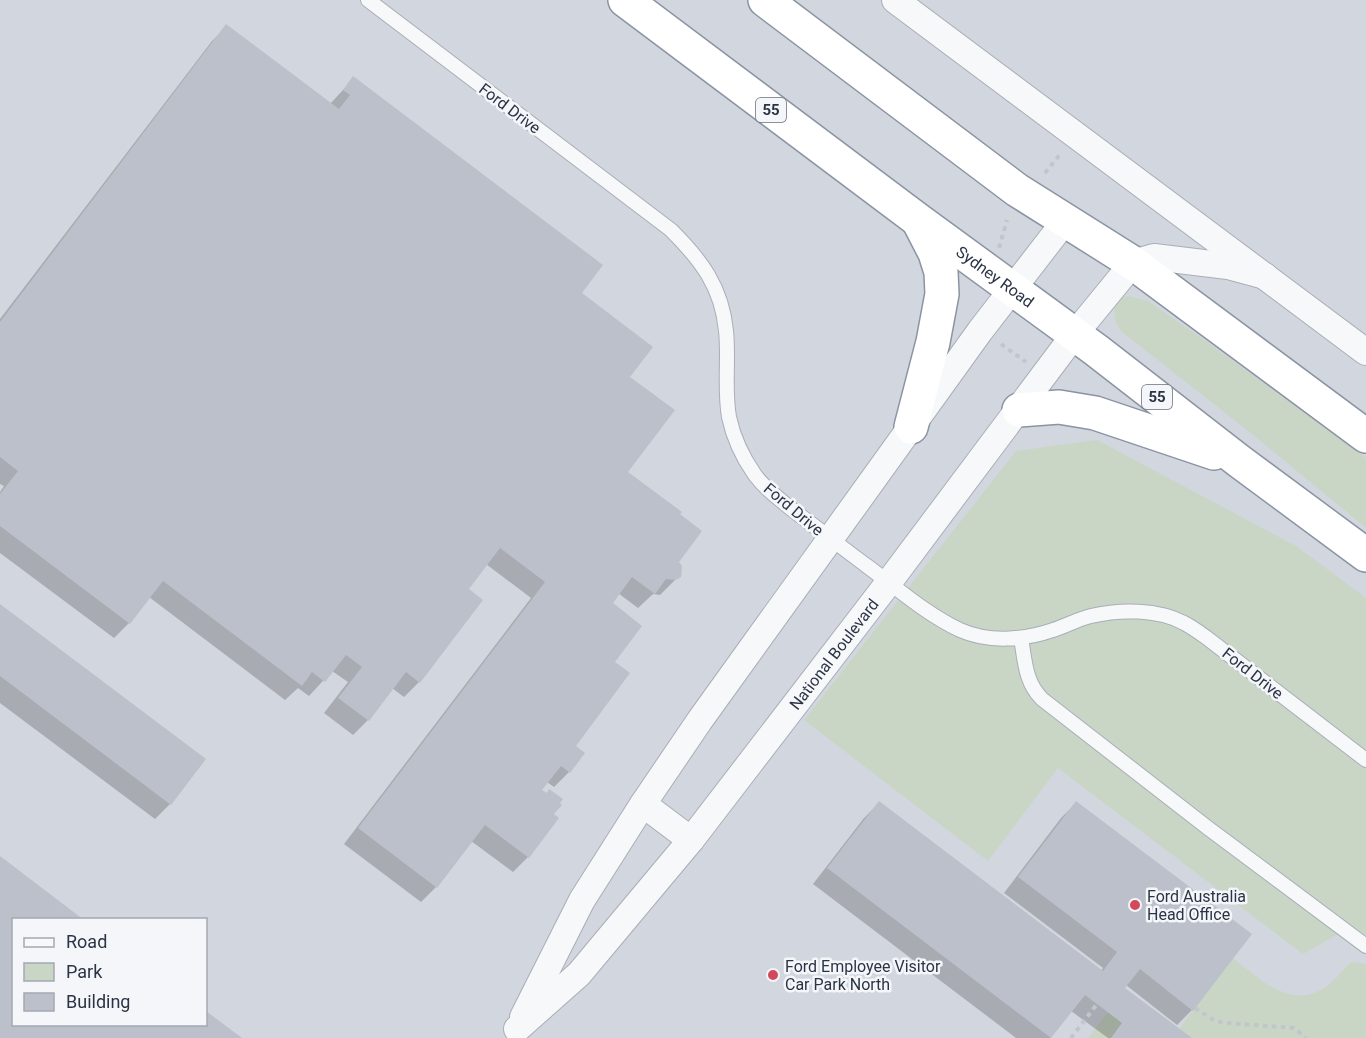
<svg xmlns="http://www.w3.org/2000/svg" width="1366" height="1038" font-family="Roboto,sans-serif">
	<rect width="100%" height="100%" fill="#e4e7ec"/>
	<path fill="#d2d6de" fill-rule="evenodd" d="M 0,0 L 1366,0 L 1366,1038 L 0,1038 ZM 14,920 L 206,920 L 206,1024 L 14,1024 Z"/>
	<path fill="#c9d6c5" d="M 1128,296 L 1148,301 L 1207,342 L 1366,458 L 1366,528 L 1252,434 L 1122,332 L 1116,323 L 1114,308 L 1121,298 Z
		M 1097,440 L 1296,546 L 1366,598 L 1366,935 L 1352,926 L 1303,954 L 1058,768 L 988,861 L 804,720 L 1016,451 Z
		M 1233,958 C 1260,979 1292,1012 1327,986 C 1336,980 1342,970 1350,963 L 1354,962 L 1366,964 L 1366,1038 L 1192,1038 L 1179,1029 Z
		M 1108,1012 L 1122,1023 L 1111,1038 L 1088,1038 Z"/>
	<path fill="#0003" d="M 227,26 L 330,104 L 354,78 L 579,293 L 628,377 L 626,472 L 677,562 L 679,576 L 660,595 L 653,594 L 638,608 L 618,593 L 610,604 L 613,662 L 574,746 L 569,772 L 554,787 L 547,782 L 540,790 L 552,815 L 528,857 L 513,872 L 471,841 L 436,887 L 421,902 L 344,844 L 531,598 L 486,564 L 467,589 L 419,682 L 404,697 L 392,688 L 368,720 L 353,735 L 324,713 L 348,682 L 332,671 L 309,696 L 298,688 L 285,700 L 149,597 L 129,623 L 114,638 L 0,553 L 0,492 L 4,486 L 0,484 L 0,319 L 212,41 Z
		M 0,606 L 170,804 L 155,819 L 0,703 Z
		M 879,803 L 1101,971 L 1103,968 L 1004,893 L 1061,818 L 1076,803 L 1192,1010 L 1177,1025 L 1126,985 L 1123,988 L 1189,1038 L 1108,1038 L 1071,1011 L 1050,1038 L 1016,1038 L 813,884 L 864,818 Z"/>
	<path fill="#bbc0ca" d="M 226,24 L 339,109 L 350,95 L 343,90 L 353,76 L 603,265 L 582,293 L 653,347 L 630,377 L 675,410 L 628,472 L 682,512 L 680,514 L 702,531 L 679,562 L 682,566 L 681,577 L 676,580 L 666,579 L 655,594 L 632,577 L 613,603 L 642,626 L 615,662 L 630,673 L 576,746 L 585,753 L 570,773 L 561,766 L 542,790 L 547,793 L 549,789 L 563,799 L 560,803 L 562,805 L 554,814 L 559,818 L 529,858 L 485,825 L 437,888 L 358,828 L 545,582 L 500,548 L 469,589 L 483,600 L 420,683 L 406,672 L 369,721 L 338,698 L 362,667 L 346,655 L 325,682 L 312,672 L 302,686 L 163,581 L 130,624 L 0,526 L 0,494 L 18,471 L 0,457 L 0,322 Z
		M 0,604 L 206,759 L 171,805 L 0,676 Z
		M 879,801 L 1103,971 L 1117,952 L 1018,877 L 1076,801 L 1252,934 L 1193,1011 L 1140,969 L 1125,988 L 1192,1038 L 1111,1038 L 1122,1023 L 1085,995 L 1051,1038 L 827,868 Z
		M 0,856 L 84,920 L 14,920 L 14,1024 L 206,1024 L 206,1011 L 242,1038 L 0,1038 Z"/>
	<g fill="none" stroke-linecap="round" stroke-linejoin="round">
		<g stroke="#a9aeb7" stroke-width="16">
			<path id="service" d="M 368,0 L 671,230 C 701,260 722,287 726,331 C 729,359 724,388 729,417 C 733,436 743,458 755,475 C 766,490 783,502 798,514 C 821,531 844,549 867,566 C 897,588 926,614 960,630 C 989,643 1024,640 1053,630 C 1066,626 1078,619 1091,616 C 1120,609 1158,609 1184,623 C 1192,627 1200,633 1207,638 L 1366,760
				M 1021,638 C 1025,661 1025,682 1042,699 L 1208,828 L 1366,946"/>
		</g>
		<g stroke="#a9aeb7" stroke-width="28">
			<g id="minor">
				<path d="M 895,0 L 1366,352"/>
				<path d="M 643,804 L 691,840"/>
				<path d="M 523,1017 L 582,900 L 643,804 L 700,720 L 980,331 L 1065,221"/>
				<path id="s1" d="M 517,1029 L 579,974 L 691,840 L 889,582 L 1074,335 L 1133,263 L 1154,257 L 1228,266 L 1265,276"/>
			</g>
		</g>
		<g stroke="#8b94a3" stroke-width="36">
			<g id="trunk">
				<path id="s2" d="M 625,0 L 918,220 L 1096,350 L 1239,461 L 1366,555"/>
				<path d="M 765,0 L 1017,190 L 1133,263 L 1366,436"/>
				<path d="M 1019,410 L 1059,407 L 1095,413 L 1214,453"/>
				<path d="M 911,427 L 933,342 L 942,294 L 941,272 L 935,253 L 920,224"/>
			</g>
		</g>
		<path stroke="#c2c5cb" stroke-width="4" stroke-dasharray="4.5 4.5" stroke-linecap="butt" d="M 1045,173 L 1061,153
			M 999,248 L 1007,220
			M 1001,344 L 1026,362
			M 1195,1008 L 1215,1021 L 1227,1023 L 1294,1028 L 1306,1038
			M 1071,1038 L 1097,1004"/>
		<use href="#service" stroke="#f7f8fa" stroke-width="14"/>
		<use href="#minor" stroke="#f7f8fa" stroke-width="26"/>
		<use href="#trunk" stroke="#fff" stroke-width="33"/>
	</g>
	<g fill="#d1495b" stroke="#f4f6f9" stroke-width="2">
		<circle cx="1135" cy="905" r="6"/>
		<circle cx="773" cy="975" r="6"/>
	</g>
	<g text-anchor="middle" stroke-width="5" stroke-linejoin="round" paint-order="stroke">
		<g fill="#f4f6f9" stroke="#676e7b" stroke-width="1.5">
			<rect x="756" y="98" width="30" height="24" rx="4.5"/>
			<rect x="1142" y="385" width="30" height="24" rx="4.5"/>
		</g>
		<g font-size="15" font-weight="bold" fill="#2b3445">
			<text x="771" y="115">55</text>
			<text x="1157" y="402">55</text>
		</g>
		<g font-size="16" fill="#2b3445" stroke="#f4f6f9">
			<text transform="translate(510 108) rotate(37)" y="6">Ford Drive</text>
			<text dy="6" stroke="none"><textPath href="#s2" startOffset="462">Sydney Road</textPath></text>
			<text transform="translate(794 509) rotate(40)" y="6">Ford Drive</text>
			<text dy="6" stroke="none"><textPath href="#s1" startOffset="492">National Boulevard</textPath></text>
			<text transform="translate(1253 673) rotate(38)" y="6">Ford Drive</text>
		</g>
		<g font-size="16" fill="#2b3445" stroke="#f4f6f9" text-anchor="start">
			<text x="1147" y="902">Ford Australia<tspan x="1147" dy="18">Head Office</tspan></text>
			<text x="785" y="972">Ford Employee Visitor<tspan x="785" dy="18">Car Park North</tspan></text>
		</g>
	</g>
	<rect x="12" y="918" width="195" height="108" fill="#f4f6f9" stroke="#a4a8b1" stroke-width="1.5"/>
	<rect x="24" y="938" width="30" height="9" fill="#f7f8fa" stroke="#a4a8b1" stroke-width="1.5"/>
	<text x="66" y="948" font-size="18" fill="#2b3445">Road</text>
	<rect x="24" y="963" width="30" height="18" fill="#c9d6c5" stroke="#a4a8b1" stroke-width="1.5"/>
	<text x="66" y="978" font-size="18" fill="#2b3445">Park</text>
	<rect x="24" y="993" width="30" height="18" fill="#bbc0ca" stroke="#a4a8b1" stroke-width="1.5"/>
	<text x="66" y="1008" font-size="18" fill="#2b3445">Building</text>
</svg>
